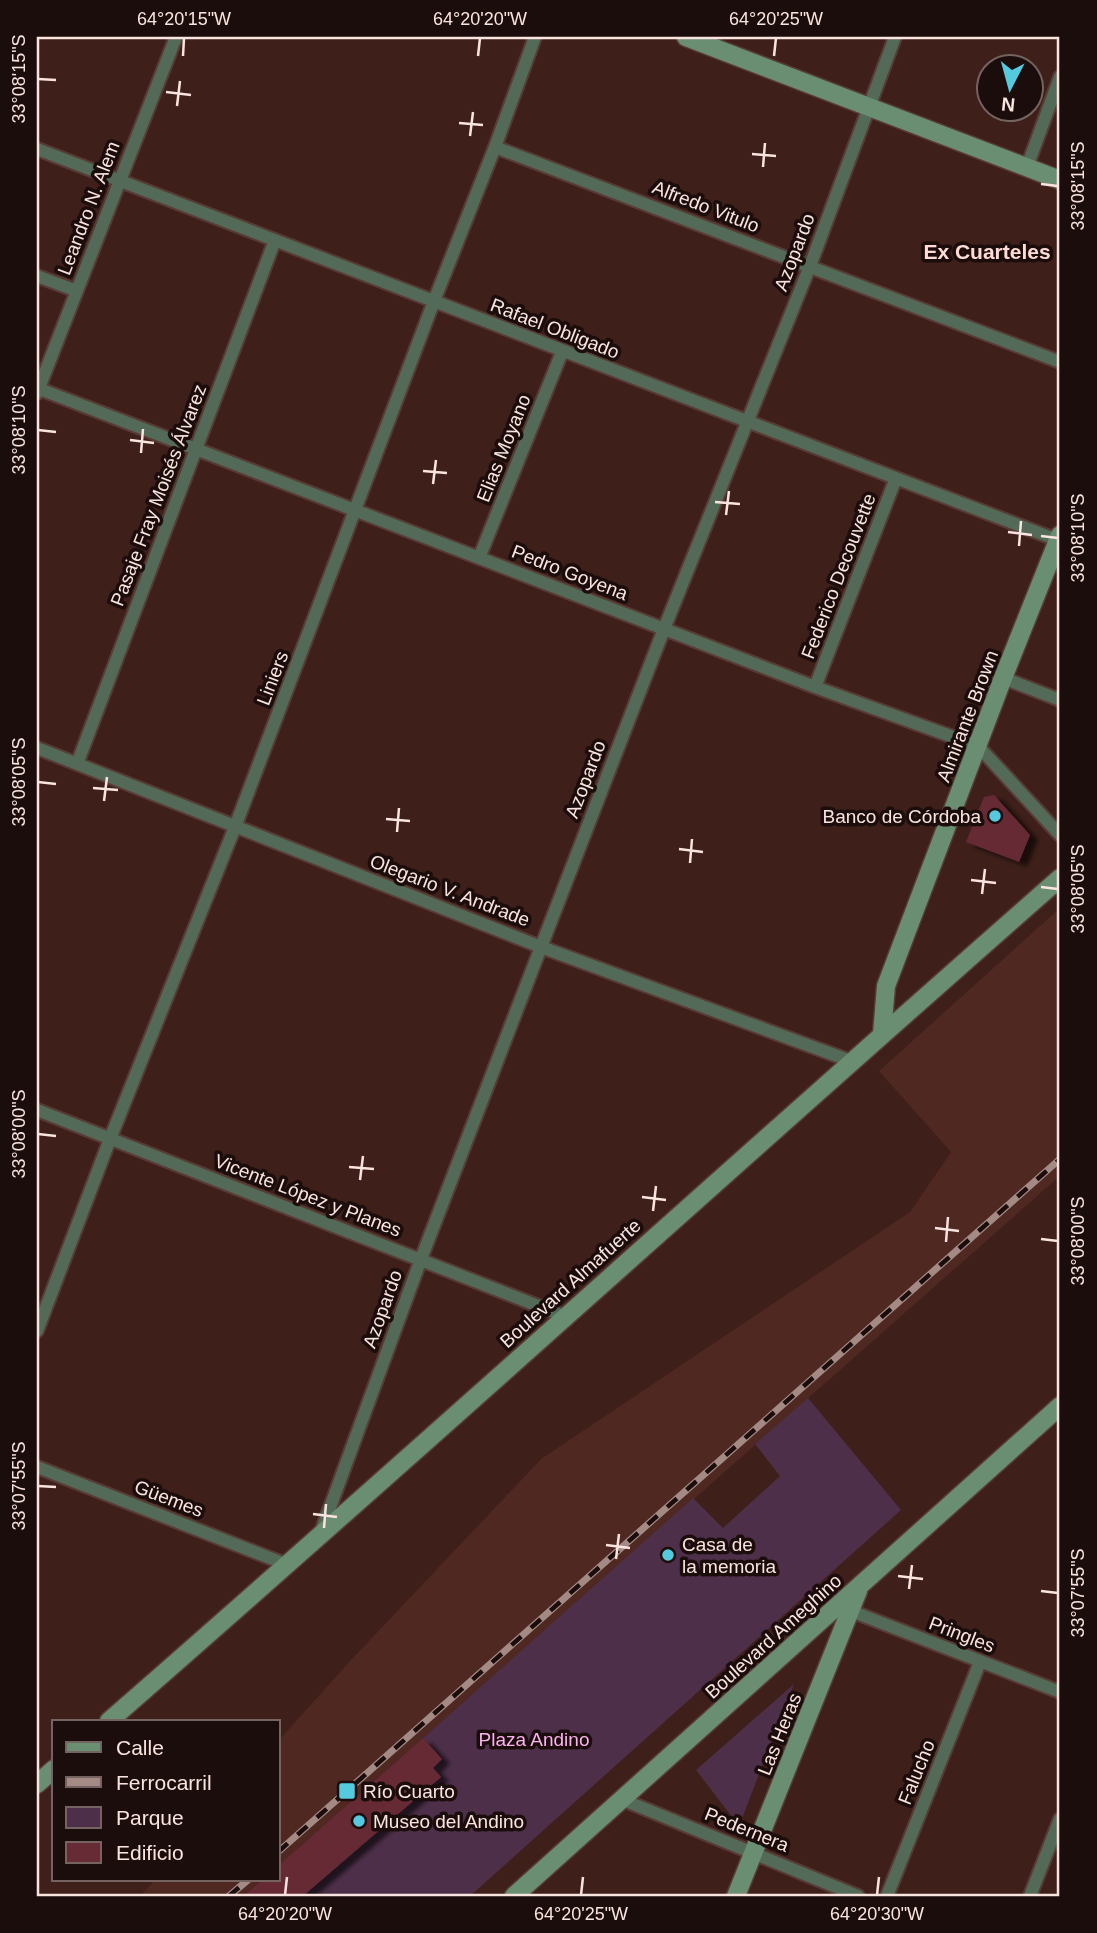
<svg xmlns="http://www.w3.org/2000/svg" width="1097" height="1933" font-family="Helvetica,sans-serif">
	<defs>
		<filter id="shadow"><feDropShadow dx="8" dy="4.5" stdDeviation="2" flood-color="#0009"/></filter>
	</defs>
	<rect width="100%" height="100%" fill="#3e1f19"/>
	<path fill="#4e2821" d="M 1060,908 L 1060,1176 L 278,1866 L 278,1741 L 351,1660 L 541,1459 L 910,1212 L 951,1152 L 879,1071 Z
		M 156,1879 L 263,1879 L 244,1896 L 140,1896 Z"/>
	<path fill="#4d2f49" d="M 808,1398 L 901,1510 L 470,1896 L 303,1896 L 440,1777 L 433,1768 L 442,1758 L 423,1738 L 693,1498 L 723,1528 L 780,1476 L 755,1444 Z
		M 794,1684 L 739,1826 L 696,1770 Z"/>
	<path fill="#662b35" filter="url(#shadow)" d="M 994,795 L 1030,835 L 1019,862 L 966,842 L 984,797 Z
		M 423,1738 L 442,1759 L 433,1768 L 441,1777 L 303,1896 L 278,1894 L 276,1896 L 244,1896 L 263,1879 L 278,1879 L 278,1866 Z"/>
	<g fill="none" stroke-linecap="round" stroke-linejoin="round">
		<g stroke="#583b35" stroke-width="16">
			<path id="minor" d="M 495,147 L 1060,362
				M 37,149 L 1060,541
				M 1027,167 L 1060,77
				M 37,276 L 77,291
				M 37,388 L 815,687 L 978,746 L 1060,835
				M 37,393 L 176,37
				M 479,558 L 562,352
				M 1003,678 L 1060,700
				M 815,687 L 896,478
				M 37,748 L 541,947 L 851,1061
				M 77,764 L 275,240
				M 37,1110 L 564,1316
				M 37,1331 L 110,1139 L 235,827 L 434,301 L 495,147 L 535,37
				M 37,1467 L 288,1565
				M 321,1532 L 421,1259 L 541,947 L 664,629 L 810,266 L 895,37
				M 851,1611 L 1060,1692
				M 621,1799 L 858,1896
				M 887,1896 L 980,1662
				M 1030,1896 L 1060,1819"/>
		</g>
		<g stroke="#583b35" stroke-width="21">
			<path id="secondary" d="M 686,37 L 1060,180
				M 882,1034 L 886,986 L 1003,678 L 1060,535
				M 109,1721 C 428,1443 742,1157 1060,878
				M 37,1784 L 54,1769
				M 514,1896 L 1060,1406
				M 736,1896 L 858,1591"/>
		</g>
		<use href="#minor" stroke="#536a58" stroke-width="12"/>
		<use href="#secondary" stroke="#6a8e72" stroke-width="18"/>
		<g stroke="#a48a85" stroke-width="7">
			<path id="rail" d="M 278,1852 L 1060,1159
				M 229,1896 L 249,1879"/>
		</g>
		<use href="#rail" stroke="#1b0d0b" stroke-width="4.5" stroke-dasharray="13" stroke-linecap="butt"/>
	</g>
	<path fill="none" stroke="#fae4e0" stroke-width="2.5" d="M 183,56 L 184,38M 478,56 L 480,38M 774,56 L 776,38M 38,79 L 56,80M 166,92 L 191,95M 177,106 L 180,81M 459,123 L 483,125M 470,136 L 473,112M 752,154 L 776,156M 763,167 L 765,143M 1041,184 L 1058,186M 38,430 L 56,432M 130,440 L 154,443M 141,453 L 143,429M 423,471 L 447,473M 433,484 L 436,460M 715,502 L 740,504M 726,515 L 729,491M 1008,532 L 1032,535M 1041,536 L 1058,538M 1019,546 L 1021,521M 38,782 L 56,784M 93,788 L 118,790M 104,801 L 107,777M 386,819 L 410,821M 397,832 L 399,808M 679,849 L 703,852M 690,863 L 692,839M 971,880 L 996,883M 1041,887 L 1058,889M 982,894 L 985,869M 38,1134 L 56,1136M 349,1167 L 374,1169M 360,1180 L 363,1156M 642,1197 L 666,1200M 653,1211 L 656,1186M 935,1228 L 959,1231M 1041,1239 L 1058,1241M 946,1242 L 948,1217M 38,1486 L 56,1487M 313,1514 L 337,1517M 324,1528 L 326,1504M 606,1545 L 630,1548M 616,1559 L 619,1534M 898,1576 L 923,1579M 909,1589 L 912,1565M 1041,1591 L 1058,1593M 285,1895 L 287,1877M 581,1895 L 583,1877M 877,1895 L 879,1877"/>
	<g fill="#55cadf" stroke="#1b0d0b" stroke-width="2.5">
		<circle cx="995" cy="816" r="7"/>
		<circle cx="668" cy="1555" r="7"/>
		<rect x="338" y="1782" width="18" height="18" rx="3.5"/>
		<circle cx="359" cy="1821" r="7"/>
	</g>
	<g text-anchor="middle" stroke-width="7" stroke-linejoin="round" paint-order="stroke">
		<g font-size="19" fill="#fae4e0" stroke="#1b0d0b">
			<text transform="translate(706 206) rotate(21)" y="7">Alfredo Vitulo</text>
			<text transform="translate(88 208) rotate(-69)" y="7">Leandro N. Alem</text>
			<text transform="translate(794 252) rotate(-69)" y="7">Azopardo</text>
			<text transform="translate(555 328) rotate(21)" y="7">Rafael Obligado</text>
			<text transform="translate(503 448) rotate(-68)" y="7">Elias Moyano</text>
			<text transform="translate(158 495) rotate(-69)" y="7">Pasaje Fray Moisés Álvarez</text>
			<text transform="translate(570 572) rotate(21)" y="7">Pedro Goyena</text>
			<text transform="translate(838 576) rotate(-69)" y="7">Federico Decouvette</text>
			<text transform="translate(272 678) rotate(-69)" y="7">Liniers</text>
			<text transform="translate(967 716) rotate(-69)" y="7">Almirante Brown</text>
			<text transform="translate(585 779) rotate(-69)" y="7">Azopardo</text>
			<text transform="translate(450 890) rotate(21)" y="7">Olegario V. Andrade</text>
			<text transform="translate(308 1195) rotate(21)" y="7">Vicente López y Planes</text>
			<text transform="translate(570 1283) rotate(-42)" y="7">Boulevard Almafuerte</text>
			<text transform="translate(382 1309) rotate(-70)" y="7">Azopardo</text>
			<text transform="translate(169 1498) rotate(21)" y="7">Güemes</text>
			<text transform="translate(962 1634) rotate(21)" y="7">Pringles</text>
			<text transform="translate(773 1636) rotate(-42)" y="7">Boulevard Ameghino</text>
			<text transform="translate(779 1734) rotate(-68)" y="7">Las Heras</text>
			<text transform="translate(916 1772) rotate(-68)" y="7">Falucho</text>
			<text transform="translate(747 1829) rotate(22)" y="7">Pedernera</text>
		</g>
		<g font-size="19" fill="#fae4e0" stroke="#1b0d0b" text-anchor="start">
			<text x="981" y="823" text-anchor="end">Banco de Córdoba</text>
			<text x="682" y="1551">Casa de<tspan x="682" dy="22">la memoria</tspan></text>
			<text x="363" y="1798">Río Cuarto</text>
			<text x="373" y="1828">Museo del Andino</text>
		</g>
		<g font-size="19" fill="#fbb2f0" stroke="#1b0d0b">
			<text x="534" y="1746">Plaza Andino</text>
		</g>
		<g font-size="21" font-weight="bold" fill="#fedbd4" stroke="#1b0d0b">
			<text x="987" y="259">Ex Cuarteles</text>
		</g>
	</g>
	<rect width="1097" height="1933" fill="none" stroke="#1b0d0b" stroke-width="77"/>
	<rect x="52" y="1720" width="228" height="161" fill="#1b0d0b" stroke="#746360" stroke-width="2"/>
	<rect x="66" y="1742" width="35" height="10" fill="#6a8e72" stroke="#746360" stroke-width="2"/>
	<text x="116" y="1755" font-size="21" fill="#fae4e0">Calle</text>
	<rect x="66" y="1777" width="35" height="10" fill="#a48a85" stroke="#746360" stroke-width="2"/>
	<text x="116" y="1790" font-size="21" fill="#fae4e0">Ferrocarril</text>
	<rect x="66" y="1807" width="35" height="21" fill="#4d2f49" stroke="#746360" stroke-width="2"/>
	<text x="116" y="1825" font-size="21" fill="#fae4e0">Parque</text>
	<rect x="66" y="1842" width="35" height="21" fill="#662b35" stroke="#746360" stroke-width="2"/>
	<text x="116" y="1860" font-size="21" fill="#fae4e0">Edificio</text>
	<g transform="translate(1010 88) rotate(186)"><circle r="33" fill="#1b0d0b" stroke="#746360" stroke-width="2"/>
	<path d="M0-5L12 26L0 18L-12 26Z" fill="#55cadf"/>
	<text y="-10" font-size="19" font-weight="bold" text-anchor="middle" fill="#fae4e0">N</text>
	</g>
	<rect x="38" y="38" width="1020" height="1857" fill="none" stroke="#fae4e0" stroke-width="2.5"/>
	<g font-size="18" text-anchor="middle" fill="#fae4e0">
		<text x="184" y="25">64°20'15"W</text>
		<text x="480" y="25">64°20'20"W</text>
		<text x="776" y="25">64°20'25"W</text>
		<text transform="translate(19 79) rotate(-90)" y="6">33°08'15"S</text>
		<text transform="translate(1078 186) rotate(-90)" y="6">33°08'15"S</text>
		<text transform="translate(19 430) rotate(-90)" y="6">33°08'10"S</text>
		<text transform="translate(1078 538) rotate(-90)" y="6">33°08'10"S</text>
		<text transform="translate(19 782) rotate(-90)" y="6">33°08'05"S</text>
		<text transform="translate(1078 889) rotate(-90)" y="6">33°08'05"S</text>
		<text transform="translate(19 1134) rotate(-90)" y="6">33°08'00"S</text>
		<text transform="translate(1078 1241) rotate(-90)" y="6">33°08'00"S</text>
		<text transform="translate(19 1486) rotate(-90)" y="6">33°07'55"S</text>
		<text transform="translate(1078 1593) rotate(-90)" y="6">33°07'55"S</text>
		<text x="285" y="1920">64°20'20"W</text>
		<text x="581" y="1920">64°20'25"W</text>
		<text x="877" y="1920">64°20'30"W</text>
	</g>
</svg>
